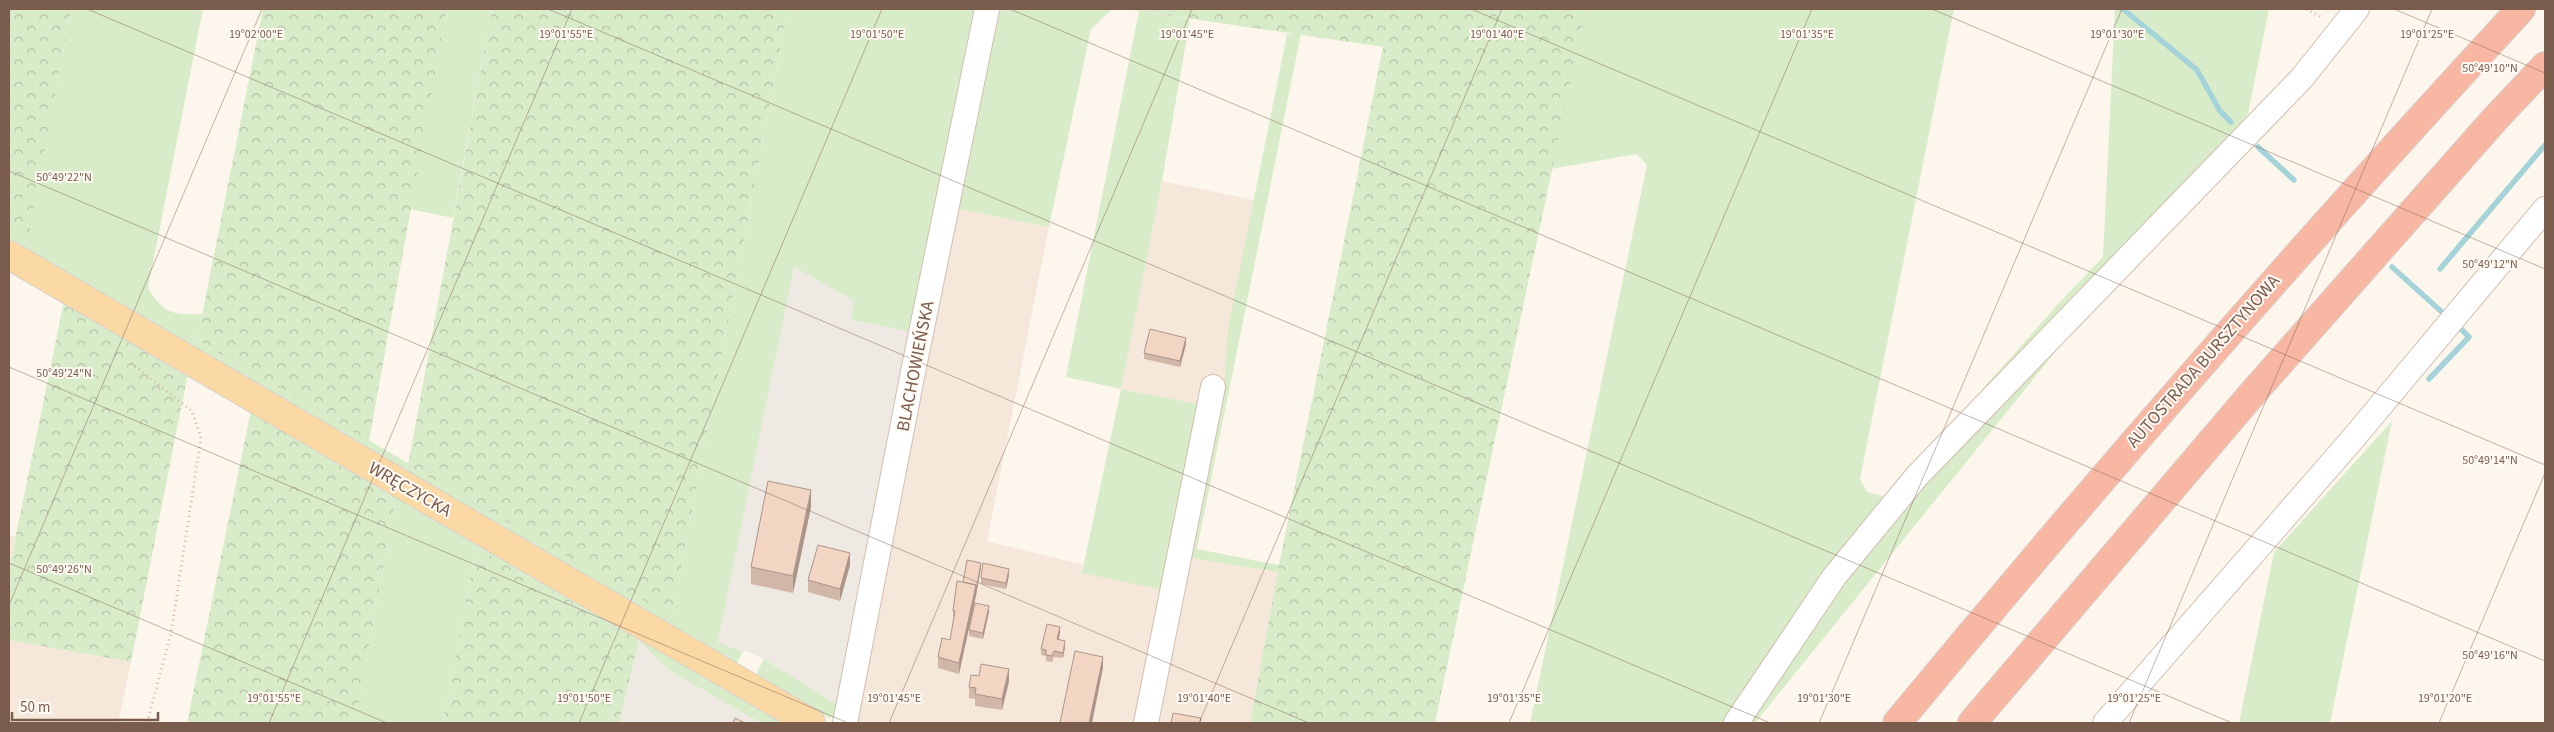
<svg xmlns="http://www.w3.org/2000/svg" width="2554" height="732" font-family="'Source Sans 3',sans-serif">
	<defs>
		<pattern id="forest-crowns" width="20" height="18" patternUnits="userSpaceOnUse" patternTransform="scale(1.25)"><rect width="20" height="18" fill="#d8ecc9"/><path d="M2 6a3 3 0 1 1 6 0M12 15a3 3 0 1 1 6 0" fill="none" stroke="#b4c2a5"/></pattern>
	</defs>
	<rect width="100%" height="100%" fill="#fdf6ec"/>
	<path fill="#f5e8da" d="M 1162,181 L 1254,200 L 1228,328 L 1225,391 L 1221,408 L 1121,389 Z
		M 959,209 L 1049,227 L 987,541 L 1084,565 L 1082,572 L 1184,557 L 1278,572 L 1250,723 L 856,723 L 890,524 Z
		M 9,535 L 15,536 L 9,569 Z
		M 9,640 L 131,662 L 118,723 L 9,723 Z"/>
	<path fill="#efe9e4" d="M 794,267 L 855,301 L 851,320 L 913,332 L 839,706 L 764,659 L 747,651 L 743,652 L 718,642 Z
		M 639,640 L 668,670 L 761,723 L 619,723 Z"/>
	<path fill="#d8ecc9" d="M 71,9 L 203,9 L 148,288 C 164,314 173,315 202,314 L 197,340 L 672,617 L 788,9 L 980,9 L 913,332 L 851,320 L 854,301 L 794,267 L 718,642 L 743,652 L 737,663 L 731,665 L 9,244 L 9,231 L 28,241 Z
		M 447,9 L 492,9 L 453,218 L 410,209 Z
		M 993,9 L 1112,9 L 1091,29 L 1049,227 L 959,209 Z
		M 1586,9 L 1954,9 L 1860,479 L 1867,492 L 1887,497 L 2059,303 L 2103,257 L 2115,9 L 2269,9 L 2248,114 L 1755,723 L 1530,723 L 1647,165 L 1637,154 L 1551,169 Z
		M 1139,11 L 1190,19 L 1162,181 L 1121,389 L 1204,405 L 1168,591 L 1082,573 L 1121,389 L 1066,377 Z
		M 1287,34 L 1301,34 L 1197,549 L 1279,565 L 1278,572 L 1184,557 L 1224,391 L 1228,328 Z
		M 9,266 L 791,723 L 761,723 L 668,670 L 639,640 L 476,547 L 443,723 L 355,723 L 396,499 Z
		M 2392,421 L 2330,723 L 2239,723 L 2274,552 Z
		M 764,659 L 839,706 L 838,714 L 829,718 L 810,710 L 760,681 L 756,674 Z"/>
	<path fill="url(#forest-crowns)" d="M 9,9 L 71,9 L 28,242 L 9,231 Z
		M 263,9 L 447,9 L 369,441 L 197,340 Z
		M 492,9 L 788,9 L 672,617 L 408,465 Z
		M 1125,9 L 1586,9 L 1435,723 L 1250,723 L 1279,565 L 1383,47 Z
		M 64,301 L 188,373 L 131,662 L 9,640 L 9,569 Z
		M 251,410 L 396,499 L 355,723 L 187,723 Z
		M 476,547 L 639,640 L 619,723 L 443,723 Z"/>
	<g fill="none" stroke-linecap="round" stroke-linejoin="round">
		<path stroke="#a5d3da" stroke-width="5.5" d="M 2123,9 L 2197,70 L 2220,111 L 2231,122
			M 2258,147 L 2294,180
			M 2392,267 L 2443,313
			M 2440,269 L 2545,145
			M 2429,379 L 2469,337 L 2461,329"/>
		<g stroke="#d1beb0" stroke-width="26">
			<path id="minor" d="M 845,723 L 913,372 L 987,9
				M 1146,723 L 1213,387
				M 1736,723 L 1834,577 L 1917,476 L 2301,79 L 2357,9
				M 2105,723 L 2351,441 L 2545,209"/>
		</g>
		<g stroke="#dad1cd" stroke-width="30">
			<path id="major" d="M 9,255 L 811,723"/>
		</g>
		<g stroke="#dad1cd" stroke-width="30">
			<path id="highway" d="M 1897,723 C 2099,479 2306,241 2521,9
				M 1972,723 L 2252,394 L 2495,119 L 2545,66"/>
		</g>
		<path stroke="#d9b8a5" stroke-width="3" stroke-dasharray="1 4" stroke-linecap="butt" d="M 2306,9 L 2323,18
			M 131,363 L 192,411 L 201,438 L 171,633 L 147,723"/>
		<use href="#minor" stroke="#fff" stroke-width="24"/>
		<use href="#major" stroke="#fbd9a5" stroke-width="28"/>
		<use href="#highway" stroke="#f7b7a3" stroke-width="28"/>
	</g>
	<path fill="#d1b7a8" d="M 1186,344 L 1180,367 L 1144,359 L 1144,353 Z
		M 811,507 L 793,593 L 751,584 L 751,567 Z
		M 850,565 L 840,601 L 808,592 L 808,580 Z
		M 981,568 L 959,674 L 938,668 L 938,657 L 950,640 L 953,622 L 953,611 L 963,582 Z
		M 1009,575 L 1006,589 L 981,584 L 981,578 Z
		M 989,612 L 983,639 L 969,636 L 969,630 Z
		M 1060,633 L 1059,639 L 1065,647 L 1063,658 L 1054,657 L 1052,662 L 1046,661 L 1046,656 L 1041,655 L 1041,649 Z
		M 1009,681 L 1002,710 L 975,706 L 975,699 L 969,698 L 969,687 Z"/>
	<path fill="#aa9588" d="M 1186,338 L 1186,344 L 1180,367 L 1180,361 Z
		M 811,490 L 811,507 L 793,593 L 793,576 Z
		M 850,553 L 850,565 L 840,601 L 840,589 Z
		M 981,563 L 981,568 L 976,596 L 976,590 Z
		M 1009,569 L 1009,575 L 1006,589 L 1006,583 Z
		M 976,585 L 976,596 L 959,674 L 959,663 Z
		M 989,606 L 989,612 L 983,639 L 983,633 Z
		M 1060,627 L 1060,633 L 1057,645 L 1057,639 Z
		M 1065,641 L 1065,647 L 1063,658 L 1063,653 Z
		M 1103,657 L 1103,668 L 1092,723 L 1089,723 Z
		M 1009,669 L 1009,681 L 1002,710 L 1002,699 Z"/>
	<path fill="#f3d5c3" stroke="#aa9588" d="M 1150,329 L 1186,338 L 1180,361 L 1144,353 Z
		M 768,481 L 811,490 L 793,576 L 751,567 Z
		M 818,545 L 850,553 L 840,589 L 808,580 Z
		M 967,560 L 981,563 L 976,590 L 976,585 L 963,582 Z
		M 983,563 L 1009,569 L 1006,583 L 981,578 Z
		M 957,581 L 976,585 L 959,663 L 938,657 L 942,638 L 950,640 L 955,611 L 953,611 Z
		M 975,603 L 989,606 L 983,633 L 969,630 Z
		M 1047,624 L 1060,627 L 1057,639 L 1065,641 L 1063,653 L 1054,651 L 1052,656 L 1046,655 L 1046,650 L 1041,649 Z
		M 1075,651 L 1103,657 L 1089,723 L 1060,723 Z
		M 981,664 L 1009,669 L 1002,699 L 975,694 L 976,688 L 969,687 L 971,675 L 979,676 Z
		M 1173,713 L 1201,718 L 1200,723 L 1171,723 Z
		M 735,718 L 745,723 L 733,723 Z"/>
	<path fill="none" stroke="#7a5c4d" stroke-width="1" stroke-opacity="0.45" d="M 87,9 L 1770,723M 548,9 L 2232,723M 1010,9 L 2545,661M 1471,9 L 2545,465M 1932,9 L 2545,269M 2394,9 L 2545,73M 9,171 L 1309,723M 9,367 L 848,723M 9,563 L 387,723M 9,605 L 262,9M 269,723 L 572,9M 579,723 L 882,9M 889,723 L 1192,9M 1199,723 L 1502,9M 1509,723 L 1812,9M 1819,723 L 2122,9M 2129,723 L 2432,9M 2439,723 L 2545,473"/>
	<g text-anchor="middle" stroke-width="4" stroke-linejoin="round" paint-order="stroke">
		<g font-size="18" fill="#7a5c4d" stroke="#fffaf3">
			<text transform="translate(2203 361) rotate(-49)" y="6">AUTOSTRADA BURSZTYNOWA</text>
			<text transform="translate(915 366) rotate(-79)" y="6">BLACHOWIEŃSKA</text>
			<text transform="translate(410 489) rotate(30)" y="6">WRĘCZYCKA</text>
		</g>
	</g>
	<g font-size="12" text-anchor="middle" fill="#7a5c4d" stroke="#fffaf3" stroke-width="4" stroke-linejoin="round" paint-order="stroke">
		<text x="256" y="38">19°02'00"E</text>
		<text x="566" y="38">19°01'55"E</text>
		<text x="877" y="38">19°01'50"E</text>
		<text x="1497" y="38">19°01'40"E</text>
		<text x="1807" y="38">19°01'35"E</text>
		<text x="2117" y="38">19°01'30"E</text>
		<text x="1187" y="38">19°01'45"E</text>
		<text x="2427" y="38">19°01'25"E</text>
		<text x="2490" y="72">50°49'10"N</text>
		<text x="64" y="181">50°49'22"N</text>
		<text x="2490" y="268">50°49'12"N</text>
		<text x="64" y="377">50°49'24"N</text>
		<text x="2490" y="464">50°49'14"N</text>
		<text x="64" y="573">50°49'26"N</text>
		<text x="2490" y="659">50°49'16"N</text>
		<text x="274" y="702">19°01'55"E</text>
		<text x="584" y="702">19°01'50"E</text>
		<text x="894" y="702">19°01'45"E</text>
		<text x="1204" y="702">19°01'40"E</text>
		<text x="1514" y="702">19°01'35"E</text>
		<text x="1824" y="702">19°01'30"E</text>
		<text x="2134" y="702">19°01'25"E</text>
		<text x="2445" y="702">19°01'20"E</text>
	</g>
	<rect width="2554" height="732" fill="none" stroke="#7a5c4d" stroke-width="20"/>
	<path d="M12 712v8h146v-8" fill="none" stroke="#7a5c4d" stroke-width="2.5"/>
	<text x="20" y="712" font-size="15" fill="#7a5c4d" stroke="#fffaf3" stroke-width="4" paint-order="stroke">50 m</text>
</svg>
